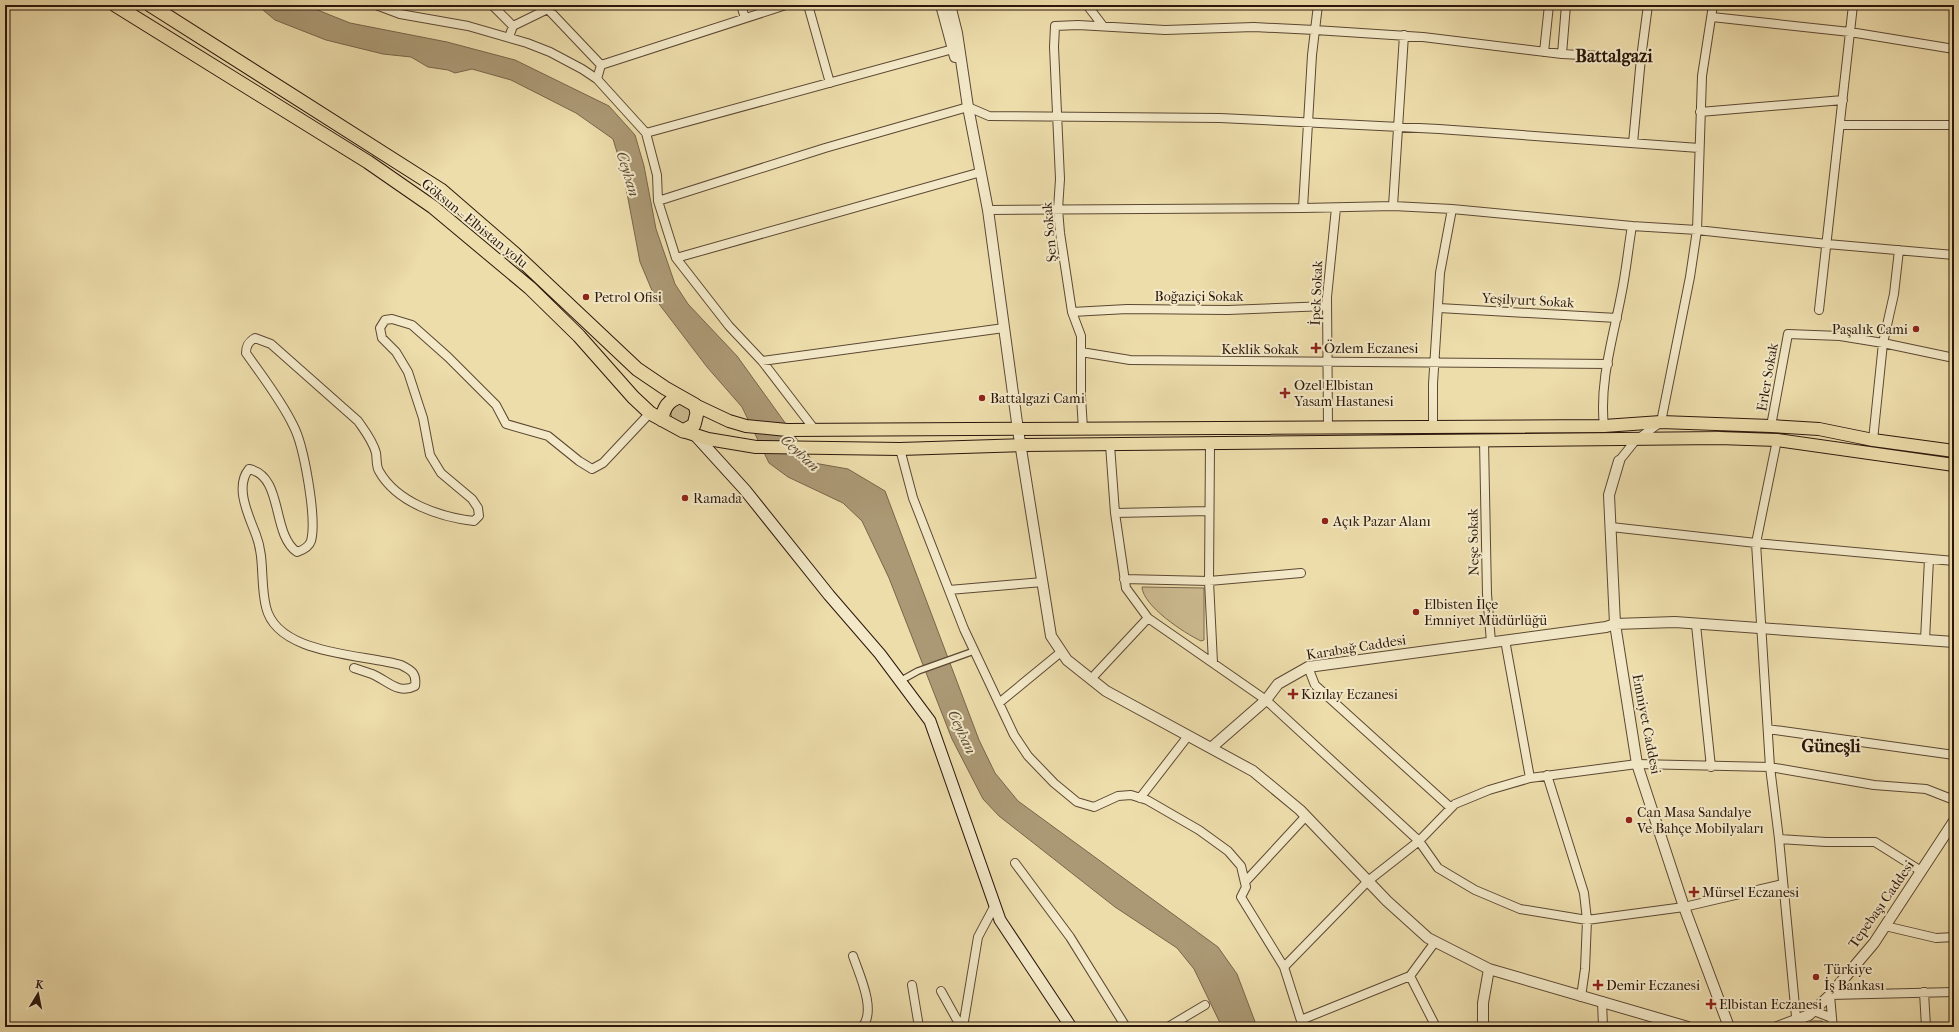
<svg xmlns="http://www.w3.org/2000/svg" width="1959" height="1032" font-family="'IM FELL French Canon',serif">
	<rect width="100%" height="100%" fill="#edddab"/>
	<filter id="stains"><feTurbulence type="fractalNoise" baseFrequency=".005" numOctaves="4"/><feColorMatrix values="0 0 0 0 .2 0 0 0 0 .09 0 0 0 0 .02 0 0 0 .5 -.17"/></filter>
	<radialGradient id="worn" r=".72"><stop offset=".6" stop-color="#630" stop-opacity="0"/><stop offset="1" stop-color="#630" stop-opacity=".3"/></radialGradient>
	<path fill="#ccbb90" stroke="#7c684e" d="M671 414a10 10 0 1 1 20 0a10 10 0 1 1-20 0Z
		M 1142,587 L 1204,588 L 1204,640 L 1201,641 C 1184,633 1143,606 1142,587 Z
		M 1811,1021 L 1822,1021 L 1827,1027 L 1803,1027 Z"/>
	<path fill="#ab9975" stroke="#78654b" d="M 257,5 L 305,5 L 350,23 L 447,42 L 515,60 L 609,106 L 635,135 L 644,166 L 656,229 L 675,284 L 688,304 L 737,356 L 814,463 L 848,469 L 885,491 L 979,740 L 995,773 L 1018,801 L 1218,947 L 1237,974 L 1257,1027 L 1222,1027 L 1194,969 L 1177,948 L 1115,907 L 999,816 L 983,799 L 952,739 L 889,578 L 862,521 L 843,503 L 788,477 L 769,463 L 742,407 L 707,367 L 656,300 L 640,262 L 623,172 L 613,139 L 576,113 L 511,80 L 472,69 L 455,73 L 448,70 L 428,67 L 411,57 L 383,54 L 326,40 L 275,20 Z"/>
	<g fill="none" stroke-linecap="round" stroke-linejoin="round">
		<g stroke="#5c4833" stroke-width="8">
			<path id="pedestrian" d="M 900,681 L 918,671 L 974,651"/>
		</g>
		<g stroke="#5c4833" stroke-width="10">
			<path id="minor" d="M 376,5 L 400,14 L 468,26 L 527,43 L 550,52 L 582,69 L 597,79 L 646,133 L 657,175 L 658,201 L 676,258 L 729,326 L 762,361 L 815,430
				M 492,5 L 513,26
				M 544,5 L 601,65 L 597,79
				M 741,5 L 745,18
				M 808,5 L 830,83
				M 1087,5 L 1103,26
				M 1712,17 L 1850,32 L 1954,49
				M 509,37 L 513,26 L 556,5
				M 1544,52 L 1549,5
				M 1562,54 L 1566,5
				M 601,65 L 786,5
				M 1700,112 L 1843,100
				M 1840,125 L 1954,125
				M 646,133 L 953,49
				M 1633,143 L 1641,58 L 1648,5
				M 658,201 L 825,148 L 968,107 L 989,116 L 1220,118 L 1439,129 L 1699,148
				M 1393,206 L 1404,35
				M 1303,208 L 1312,55 L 1318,5
				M 988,210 L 1303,208 L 1393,206 L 1452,209 L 1632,226 L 1697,230 L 1827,244 L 1954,255
				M 676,258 L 981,172
				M 1439,308 L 1617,318
				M 1819,310 L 1853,5
				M 1072,312 L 1127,309 L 1228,310 L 1327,306
				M 1081,352 L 1130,360 L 1608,364
				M 762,361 L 1004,328
				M 1604,426 C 1599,383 1613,338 1621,296 C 1626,273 1628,249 1632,226
				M 1771,426 L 1788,334 L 1840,336 L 1883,343 L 1954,358
				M 1433,427 L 1433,384 L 1440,273 L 1452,209
				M 1328,428 L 1327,297 L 1336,208
				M 1083,429 L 1081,397 L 1081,336 L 1072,312 L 1060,233 L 1058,209 L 1060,179 L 1054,47 L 1055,26 L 1078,25 L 1165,30 L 1254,27 L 1315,30 L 1423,37 L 1562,54 L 1641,58
				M 1777,440 L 1756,543 L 1770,767 L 1779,839 L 1797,1027
				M 1873,440 L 1883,343 L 1894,294 L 1899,250
				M 1484,441 L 1487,594 L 1491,642
				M 1210,444 L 1209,581 L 1213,663
				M 1110,445 L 1115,513 L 1126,588 L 1148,618 L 1266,700 L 1419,841 L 1438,868 L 1475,890 L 1520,909 L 1587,920 L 1684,907 L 1783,884
				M 900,449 L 913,498 L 964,629 L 1014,735 L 1028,756 L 1054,783 L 1077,802 L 1094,807 L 1118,796 L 1131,795 L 1147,800 L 1199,830 L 1228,851 L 1241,866 L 1246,887 L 1241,897 L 1284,967
				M 1619,461 L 1635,441 L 1661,422 L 1690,277 L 1697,230 L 1702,76 L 1713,5
				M 1115,513 L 1209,511
				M 1611,527 L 1756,543 L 1954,561
				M 1124,579 L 1209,581 L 1301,573
				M 949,590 L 1043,582
				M 1696,625 L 1711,767
				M 1505,640 L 1530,778
				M 1925,640 L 1929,559
				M 1308,667 L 1315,685 L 1451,808
				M 354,668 C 360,670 366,672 372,674 C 387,680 398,695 415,686 C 417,673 411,670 401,665 C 362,654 277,655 266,607 C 260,583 265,558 256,535 C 249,516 234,487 249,469 C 284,476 271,534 297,552 C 303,550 309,547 311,541 C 317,519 304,445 293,425 C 281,400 262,376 246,353 C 246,346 248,342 255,338 L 271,344 L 358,421 C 365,431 373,441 376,453 C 377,459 376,466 379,471 C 397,503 440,517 474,521 L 479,516 L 478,508 L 472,499 L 441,473 L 430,455 L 423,418 L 408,372 L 396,352 L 382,338 L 380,328 L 385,320 L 392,319 L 412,325 L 448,357 L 496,405 L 506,424 L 548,436 L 579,461 L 592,469 L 603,463 L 650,413
				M 1091,679 L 1148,618
				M 999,703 L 1061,652
				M 1768,729 L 1954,755
				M 1547,775 L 1584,893 L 1587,920 L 1585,969 L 1581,997
				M 1140,798 L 1188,736
				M 1779,839 L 1826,842 L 1875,842 L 1921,871
				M 1015,863 L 1070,937 L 1126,1027
				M 1245,882 L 1306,816
				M 1885,926 L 1936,938 L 1954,937
				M 853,956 C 859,974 877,1011 862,1027
				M 1410,976 L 1436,1027
				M 912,985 L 919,1027
				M 941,991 L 961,1027
				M 1924,992 L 1926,1027
				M 1602,1001 L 1603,1027
				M 1814,1011 L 1832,1018 L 1833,1027
				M 1832,1018 L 1830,995 L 1954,992
				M 1301,1020 L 1410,976 L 1435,942
				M 963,1027 L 978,937 L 994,907
				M 1168,1027 L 1205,1005
				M 1303,1027 L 1284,967 L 1368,881 L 1419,841 L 1451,808 L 1455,804 L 1489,790 L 1530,778 L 1637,764 L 1770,767 L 1874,785 L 1926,789 L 1954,800"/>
		</g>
		<g stroke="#5c4833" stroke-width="12">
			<path id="tertiary" d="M 941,5 L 955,57
				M 950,5 L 957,33 L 968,107 L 988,210 L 1018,430 L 1051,636 L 1067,660 L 1106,691 L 1253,771 L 1300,810 L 1387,901 L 1428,938 L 1489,969 L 1688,1027
				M 1619,461 L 1609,495 L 1615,624 L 1637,764 L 1684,907 L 1729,1027
				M 1211,748 L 1266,700 L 1278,684 L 1308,667 L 1606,627 L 1615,624 L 1675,622 L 1954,642
				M 1483,1027 L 1483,1003 L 1489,969
				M 1777,1027 L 1809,1015 L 1830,995 L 1874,943 L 1954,821"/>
		</g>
		<g stroke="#2b160b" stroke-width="13">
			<path id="secondary" d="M 695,435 L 745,490 L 829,595 L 880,654 L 930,721 L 1000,920 L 1071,1027"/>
		</g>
		<g stroke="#2b160b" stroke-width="14">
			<path id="primary" d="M 695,405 L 729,421 L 746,426 L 787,430 L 1604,426 L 1661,422 L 1771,426 L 1819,429 L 1873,440 L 1954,451
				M 683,431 L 708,439 L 756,447 L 900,449 L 1022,445 L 1719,438 L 1777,440 L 1954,465"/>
		</g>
		<g stroke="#2b160b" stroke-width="15">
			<path id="trunk" d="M 115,5 L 368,162 L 433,207 L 530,288 L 579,336 L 633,397 L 650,413 L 683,431 L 694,425 L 697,413 L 695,405 L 665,388 L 637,369 L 515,254 L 441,190 L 150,5
				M 662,420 C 663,409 668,400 680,397"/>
		</g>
		<use href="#pedestrian" stroke="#f3e9c8" stroke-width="5.5"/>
		<use href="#minor" stroke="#f3e9c8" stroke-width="8"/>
		<use href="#tertiary" stroke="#f3e9c8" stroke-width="10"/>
		<use href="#secondary" stroke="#f3e9c8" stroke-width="11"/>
		<use href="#primary" stroke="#edddab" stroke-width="12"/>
		<use href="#trunk" stroke="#edddab" stroke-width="13"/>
	</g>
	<g fill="#8f2418" stroke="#f3e9c8" stroke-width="1.5">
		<circle cx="586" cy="297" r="4"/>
		<circle cx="1916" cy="329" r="4"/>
		<path d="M1314 342h4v4h4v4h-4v4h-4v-4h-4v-4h4z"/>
		<path d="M1283 387h4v4h4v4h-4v4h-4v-4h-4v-4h4z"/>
		<circle cx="982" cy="398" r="4"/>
		<circle cx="685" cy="498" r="4"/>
		<circle cx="1325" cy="521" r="4"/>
		<circle cx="1416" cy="612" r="4"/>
		<path d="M1291 688h4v4h4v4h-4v4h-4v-4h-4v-4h4z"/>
		<circle cx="1629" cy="820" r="4"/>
		<path d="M1692 886h4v4h4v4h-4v4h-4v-4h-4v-4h4z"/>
		<circle cx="1816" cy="977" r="4"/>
		<path d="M1596 979h4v4h4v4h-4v4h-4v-4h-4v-4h4z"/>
		<path d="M1709 998h4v4h4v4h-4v4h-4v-4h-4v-4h4z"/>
	</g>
	<g text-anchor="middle" stroke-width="4" stroke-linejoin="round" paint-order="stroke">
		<g font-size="14" fill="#2b160b" stroke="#f3e9c8">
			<text transform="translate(475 223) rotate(39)" y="5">Göksun - Elbistan yolu</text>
			<text transform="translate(1049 232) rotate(-95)" y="5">Şen Sokak</text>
			<text transform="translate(1316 293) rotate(-88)" y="5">İpek Sokak</text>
			<text x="1199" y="301">Boğaziçi Sokak</text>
			<text transform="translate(1528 300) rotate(3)" y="5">Yeşilyurt Sokak</text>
			<text x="1260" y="354">Keklik Sokak</text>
			<text transform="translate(1767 377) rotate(-80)" y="5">Erler Sokak</text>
			<text transform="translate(1473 542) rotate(-91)" y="5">Neşe Sokak</text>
			<text transform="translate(1356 647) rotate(-9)" y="5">Karabağ Caddesi</text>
			<text transform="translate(1647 724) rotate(79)" y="5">Emniyet Caddesi</text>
			<text transform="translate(1881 904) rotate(-55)" y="5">Tepebaşı Caddesi</text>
		</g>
		<g font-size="14" fill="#2b160b" stroke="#f3e9c8" text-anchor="start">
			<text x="594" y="302">Petrol Ofisi</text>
			<text x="1908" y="334" text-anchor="end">Paşalık Cami</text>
			<text x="1324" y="353">Özlem Eczanesi</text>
			<text x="1294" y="390">Ozel Elbistan<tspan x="1294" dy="16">Yasam Hastanesi</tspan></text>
			<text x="990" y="403">Battalgazi Cami</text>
			<text x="693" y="503">Ramada</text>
			<text x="1333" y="526">Açık Pazar Alanı</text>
			<text x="1424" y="609">Elbisten İlçe<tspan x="1424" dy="16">Emniyet Müdürlüğü</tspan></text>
			<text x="1301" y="699">Kızılay Eczanesi</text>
			<text x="1637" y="817">Can Masa Sandalye<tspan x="1637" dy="16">Ve Bahçe Mobilyaları</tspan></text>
			<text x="1702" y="897">Mürsel Eczanesi</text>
			<text x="1824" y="974">Türkiye<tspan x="1824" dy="16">İş Bankası</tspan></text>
			<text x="1606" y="990">Demir Eczanesi</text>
			<text x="1719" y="1009">Elbistan Eczanesi</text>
		</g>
		<g font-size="15" font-style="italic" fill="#5e4a35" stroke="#f3e9c8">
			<text transform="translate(628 174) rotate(73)" y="5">Ceyhan</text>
			<text transform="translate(800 453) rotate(43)" y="5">Ceyhan</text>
			<text transform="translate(962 732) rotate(65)" y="5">Ceyhan</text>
		</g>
		<g font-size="18" font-weight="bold" fill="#2b160b" stroke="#f3e9c8">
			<text x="1614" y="62">Battalgazi</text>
			<text x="1831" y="752">Güneşli</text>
		</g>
	</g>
	<rect width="1959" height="1032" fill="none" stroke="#edddab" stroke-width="20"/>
	<rect x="6" y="6" width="1947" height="1020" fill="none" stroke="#2b160b" stroke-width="2"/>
	<rect x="10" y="10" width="1939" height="1012" fill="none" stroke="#2b160b"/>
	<g transform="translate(38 994) rotate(10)" stroke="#f3e9c8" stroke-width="3" paint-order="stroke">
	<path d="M0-3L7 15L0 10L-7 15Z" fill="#2b160b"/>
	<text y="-6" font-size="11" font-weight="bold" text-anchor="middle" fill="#2b160b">K</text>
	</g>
	<rect width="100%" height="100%" filter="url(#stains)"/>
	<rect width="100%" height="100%" fill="url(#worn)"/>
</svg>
